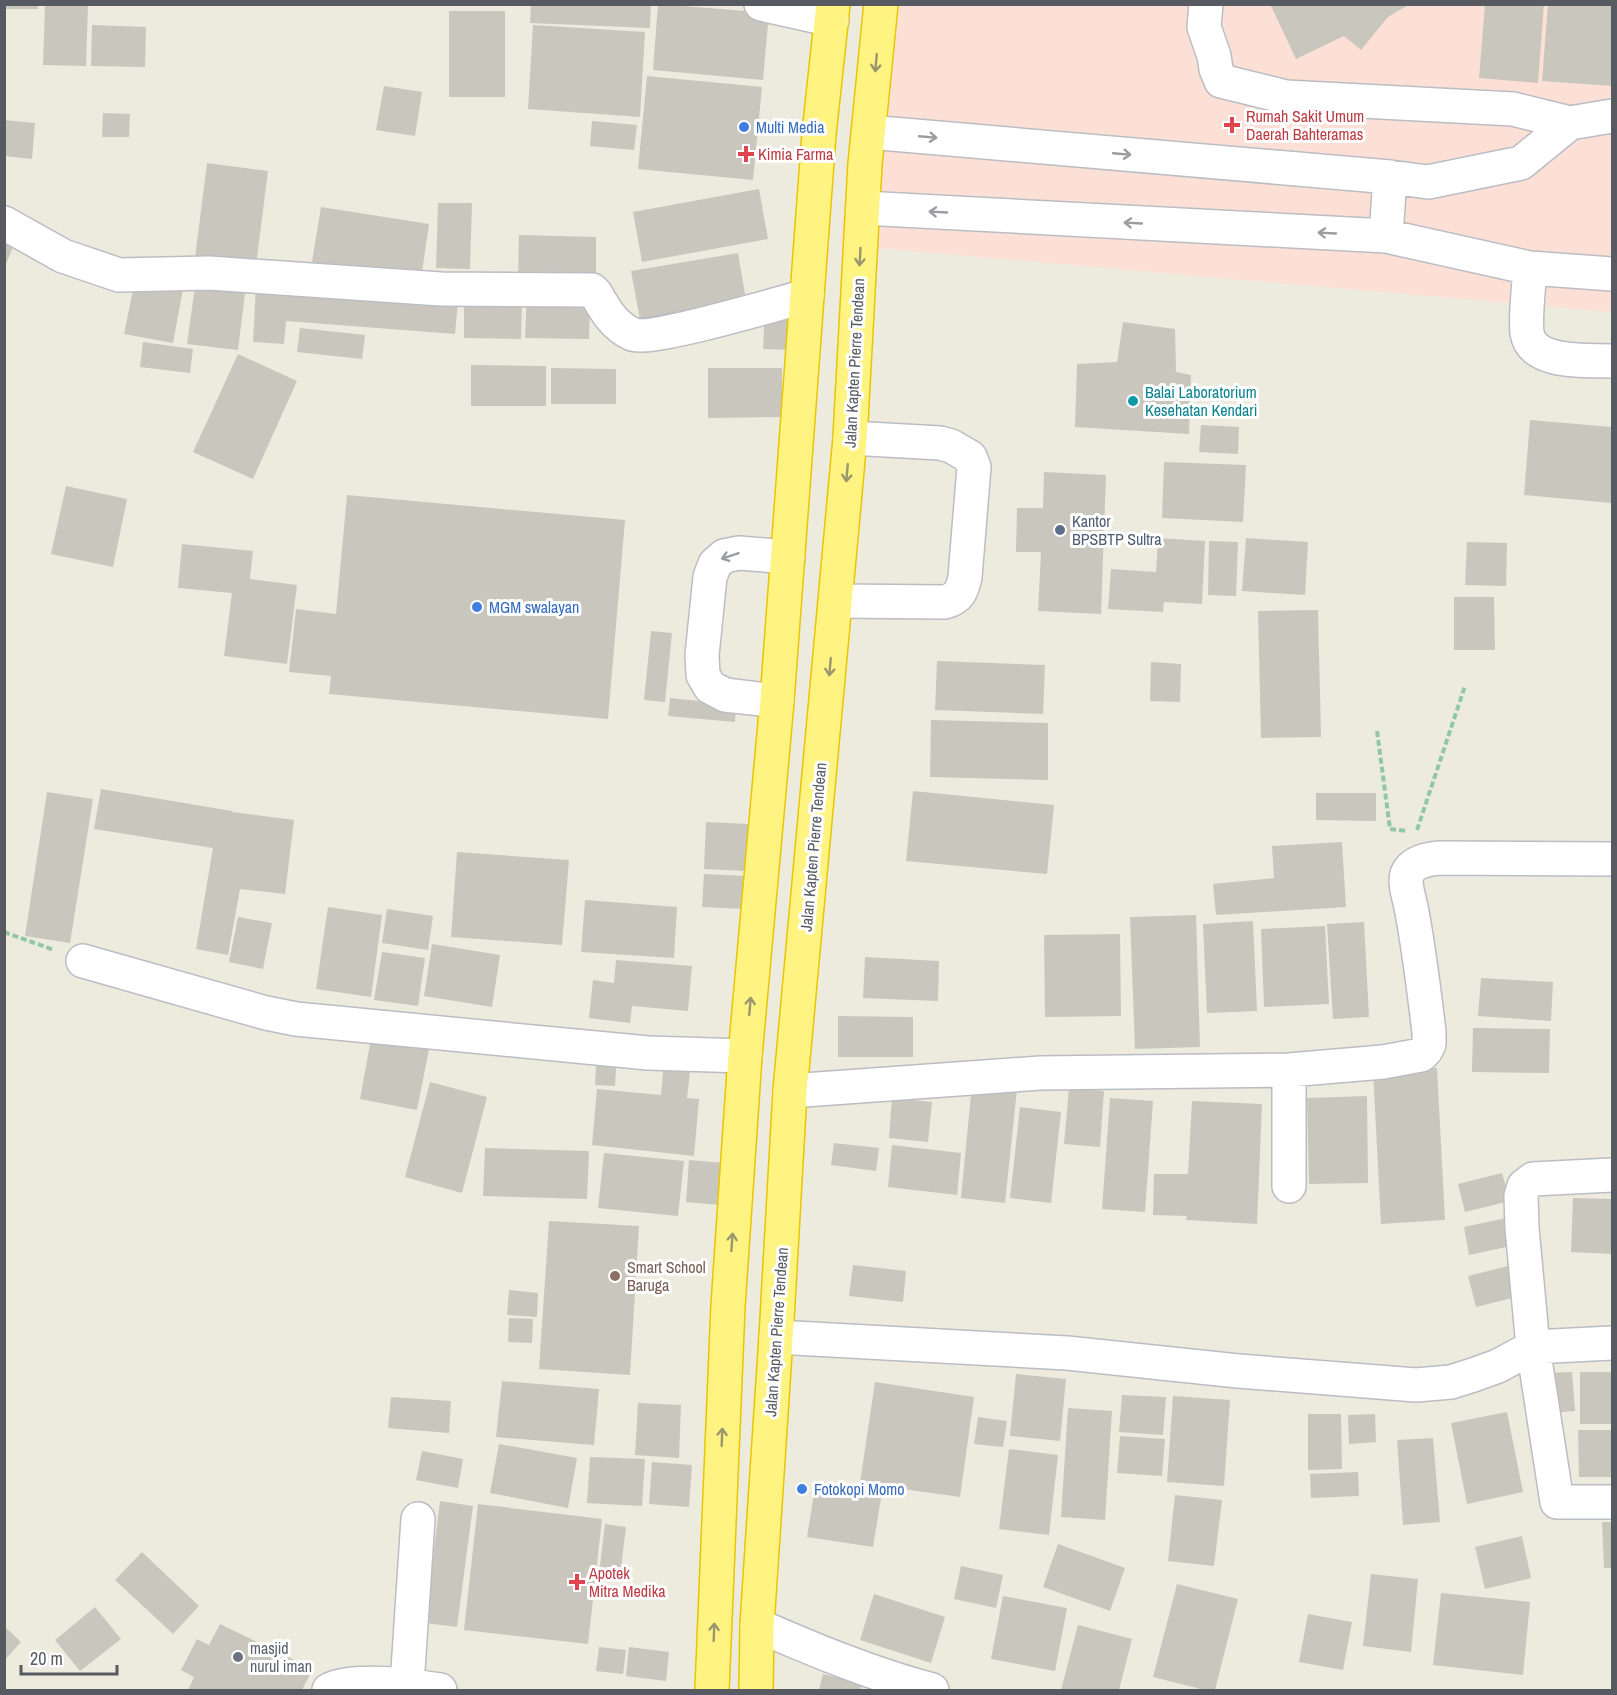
<svg xmlns="http://www.w3.org/2000/svg" width="1617" height="1695" font-family="'Archivo Narrow',sans-serif">
	<rect width="100%" height="100%" fill="#ecebde"/>
	<path fill="#fce0d6" d="M 865,5 L 1612,5 L 1612,312 L 840,245 Z"/>
	<path fill="#c9c7bd" d="M 4,4 L 38,4 L 38,9 L 4,9 Z
		M 531,4 L 651,4 L 650,28 L 530,23 Z
		M 658,4 L 769,13 L 763,80 L 653,70 Z
		M 1270,4 L 1410,4 L 1388,17 L 1361,50 L 1344,36 L 1296,59 Z
		M 1485,4 L 1544,4 L 1538,83 L 1479,78 Z
		M 1548,4 L 1612,4 L 1612,86 L 1542,81 Z
		M 45,5 L 88,5 L 86,66 L 43,65 Z
		M 449,11 L 505,11 L 505,97 L 449,97 Z
		M 92,25 L 146,27 L 145,67 L 91,66 Z
		M 533,25 L 645,32 L 640,117 L 528,109 Z
		M 647,76 L 762,87 L 753,180 L 638,169 Z
		M 384,86 L 422,92 L 415,136 L 376,130 Z
		M 103,113 L 130,114 L 129,137 L 102,137 Z
		M 4,120 L 35,123 L 32,159 L 4,156 Z
		M 592,121 L 637,125 L 634,150 L 590,146 Z
		M 207,163 L 268,171 L 256,266 L 195,258 Z
		M 759,189 L 768,239 L 642,262 L 633,212 Z
		M 438,203 L 472,203 L 470,269 L 436,268 Z
		M 321,207 L 429,224 L 421,279 L 312,262 Z
		M 519,235 L 596,237 L 596,280 L 518,278 Z
		M 4,238 L 15,242 L 4,269 Z
		M 738,253 L 747,306 L 641,325 L 631,271 Z
		M 196,279 L 246,285 L 238,350 L 187,344 Z
		M 135,280 L 183,289 L 173,343 L 124,334 Z
		M 256,285 L 458,301 L 455,334 L 286,321 L 284,344 L 253,342 Z
		M 464,291 L 522,292 L 521,339 L 464,338 Z
		M 527,294 L 590,295 L 589,339 L 525,338 Z
		M 765,310 L 796,311 L 795,350 L 763,349 Z
		M 1123,322 L 1175,329 L 1176,372 L 1191,375 L 1189,434 L 1075,427 L 1077,364 L 1117,362 Z
		M 300,328 L 365,335 L 362,359 L 297,352 Z
		M 143,342 L 193,349 L 190,373 L 140,367 Z
		M 238,354 L 297,381 L 253,479 L 193,452 Z
		M 471,365 L 546,366 L 546,406 L 471,406 Z
		M 551,368 L 616,369 L 616,404 L 551,404 Z
		M 708,368 L 782,368 L 782,417 L 708,418 Z
		M 1530,420 L 1612,427 L 1612,503 L 1524,495 Z
		M 1201,425 L 1239,427 L 1238,454 L 1199,452 Z
		M 1164,462 L 1246,465 L 1243,522 L 1162,518 Z
		M 1044,472 L 1106,475 L 1101,614 L 1038,611 L 1041,552 L 1016,552 L 1017,508 L 1043,508 Z
		M 66,486 L 127,499 L 113,567 L 51,554 Z
		M 347,495 L 625,520 L 608,719 L 329,694 L 331,676 L 289,672 L 296,609 L 336,614 Z
		M 1158,538 L 1205,541 L 1202,604 L 1164,602 L 1163,612 L 1108,609 L 1111,569 L 1156,572 Z
		M 1246,538 L 1308,542 L 1305,595 L 1242,591 Z
		M 1209,541 L 1238,542 L 1236,596 L 1208,595 Z
		M 1467,542 L 1507,543 L 1506,586 L 1465,585 Z
		M 182,544 L 253,551 L 250,579 L 297,585 L 287,664 L 224,656 L 232,593 L 178,588 Z
		M 1454,597 L 1494,597 L 1495,650 L 1454,650 Z
		M 1318,610 L 1321,737 L 1261,738 L 1258,611 Z
		M 651,631 L 672,633 L 665,702 L 644,700 Z
		M 937,661 L 1045,665 L 1043,714 L 935,710 Z
		M 1151,662 L 1181,664 L 1180,702 L 1150,701 Z
		M 670,698 L 736,705 L 735,722 L 668,716 Z
		M 931,720 L 1048,723 L 1048,780 L 930,777 Z
		M 101,789 L 232,811 L 232,812 L 294,820 L 285,894 L 240,889 L 228,955 L 196,949 L 213,848 L 94,829 Z
		M 913,791 L 1054,805 L 1047,874 L 906,861 Z
		M 47,792 L 93,799 L 70,943 L 25,936 Z
		M 1316,793 L 1376,793 L 1376,821 L 1316,820 Z
		M 706,822 L 748,824 L 746,871 L 704,869 Z
		M 1342,842 L 1346,907 L 1216,915 L 1213,884 L 1274,878 L 1272,846 Z
		M 457,852 L 569,860 L 562,945 L 451,937 Z
		M 704,874 L 746,876 L 744,909 L 702,907 Z
		M 585,900 L 677,907 L 674,958 L 581,952 Z
		M 328,907 L 382,915 L 371,997 L 316,989 Z
		M 387,909 L 433,916 L 428,950 L 382,943 Z
		M 1196,915 L 1200,1047 L 1135,1049 L 1130,917 Z
		M 238,917 L 272,923 L 263,969 L 229,962 Z
		M 1253,921 L 1257,1011 L 1207,1013 L 1203,924 Z
		M 1364,922 L 1369,1017 L 1333,1019 L 1327,924 Z
		M 1325,926 L 1329,1004 L 1264,1007 L 1261,929 Z
		M 1120,934 L 1121,1016 L 1045,1017 L 1044,935 Z
		M 432,944 L 500,955 L 492,1007 L 424,996 Z
		M 382,952 L 425,958 L 418,1006 L 374,1000 Z
		M 865,957 L 939,961 L 938,1001 L 863,998 Z
		M 616,960 L 692,966 L 688,1011 L 632,1006 L 630,1023 L 589,1018 L 593,980 L 614,983 Z
		M 1481,978 L 1553,982 L 1551,1021 L 1478,1016 Z
		M 838,1016 L 913,1017 L 913,1057 L 838,1057 Z
		M 1473,1028 L 1550,1029 L 1549,1073 L 1472,1072 Z
		M 372,1033 L 430,1044 L 417,1110 L 360,1099 Z
		M 597,1052 L 617,1053 L 615,1086 L 595,1085 Z
		M 664,1060 L 691,1063 L 687,1098 L 699,1099 L 694,1156 L 592,1145 L 597,1089 L 661,1095 Z
		M 1437,1068 L 1445,1220 L 1381,1224 L 1373,1071 Z
		M 430,1082 L 487,1097 L 462,1193 L 405,1177 Z
		M 972,1084 L 1017,1089 L 1005,1203 L 961,1198 Z
		M 1069,1088 L 1104,1091 L 1100,1147 L 1064,1144 Z
		M 1367,1096 L 1368,1183 L 1309,1184 L 1307,1098 Z
		M 892,1098 L 932,1102 L 928,1142 L 889,1138 Z
		M 1110,1098 L 1153,1101 L 1145,1212 L 1102,1209 Z
		M 1192,1101 L 1262,1104 L 1257,1224 L 1186,1220 L 1187,1216 L 1153,1215 L 1154,1174 L 1188,1174 Z
		M 1020,1107 L 1061,1112 L 1051,1203 L 1010,1198 Z
		M 834,1143 L 879,1148 L 876,1171 L 831,1165 Z
		M 892,1145 L 961,1153 L 957,1195 L 888,1187 Z
		M 485,1148 L 589,1151 L 587,1199 L 483,1196 Z
		M 604,1153 L 684,1161 L 678,1216 L 598,1208 Z
		M 689,1160 L 725,1163 L 721,1205 L 686,1202 Z
		M 1502,1173 L 1510,1201 L 1465,1212 L 1458,1184 Z
		M 1573,1198 L 1612,1199 L 1612,1254 L 1571,1252 Z
		M 1511,1217 L 1516,1245 L 1469,1255 L 1464,1227 Z
		M 549,1221 L 639,1226 L 630,1375 L 539,1369 Z
		M 1516,1264 L 1524,1295 L 1476,1307 L 1468,1276 Z
		M 853,1265 L 906,1271 L 903,1302 L 849,1296 Z
		M 509,1290 L 538,1293 L 537,1317 L 507,1315 Z
		M 509,1318 L 533,1319 L 532,1343 L 508,1342 Z
		M 1572,1372 L 1575,1411 L 1550,1413 L 1548,1373 Z
		M 1580,1372 L 1612,1372 L 1612,1424 L 1580,1424 Z
		M 1016,1374 L 1066,1379 L 1060,1441 L 1010,1436 Z
		M 502,1381 L 599,1389 L 594,1445 L 496,1437 Z
		M 875,1382 L 974,1397 L 960,1497 L 860,1483 Z
		M 1122,1395 L 1166,1397 L 1163,1435 L 1119,1432 Z
		M 1173,1396 L 1230,1400 L 1224,1486 L 1167,1482 Z
		M 391,1397 L 451,1401 L 449,1433 L 388,1428 Z
		M 638,1403 L 681,1405 L 679,1458 L 635,1455 Z
		M 1068,1408 L 1112,1411 L 1105,1520 L 1061,1517 Z
		M 1507,1412 L 1523,1492 L 1467,1504 L 1451,1423 Z
		M 1308,1414 L 1341,1414 L 1342,1469 L 1308,1470 Z
		M 1375,1414 L 1376,1442 L 1349,1444 L 1348,1415 Z
		M 978,1417 L 1007,1421 L 1003,1447 L 974,1444 Z
		M 1578,1430 L 1612,1430 L 1612,1477 L 1579,1477 Z
		M 1120,1436 L 1165,1439 L 1162,1476 L 1117,1473 Z
		M 1433,1438 L 1440,1522 L 1403,1525 L 1397,1440 Z
		M 499,1444 L 577,1458 L 568,1508 L 490,1493 Z
		M 1009,1449 L 1058,1455 L 1049,1535 L 999,1529 Z
		M 422,1451 L 463,1459 L 458,1488 L 416,1480 Z
		M 590,1457 L 645,1459 L 642,1506 L 587,1503 Z
		M 652,1462 L 692,1465 L 689,1507 L 649,1504 Z
		M 1358,1472 L 1359,1496 L 1311,1498 L 1310,1474 Z
		M 816,1481 L 882,1492 L 873,1547 L 807,1537 Z
		M 1175,1495 L 1222,1500 L 1214,1566 L 1168,1561 Z
		M 440,1501 L 473,1506 L 457,1627 L 425,1623 Z
		M 478,1504 L 602,1519 L 588,1644 L 464,1630 Z
		M 1602,1522 L 1612,1522 L 1612,1568 L 1604,1568 Z
		M 605,1524 L 626,1527 L 620,1576 L 599,1574 Z
		M 1522,1536 L 1531,1578 L 1485,1589 L 1475,1547 Z
		M 1058,1544 L 1125,1568 L 1110,1611 L 1043,1587 Z
		M 142,1552 L 199,1606 L 173,1634 L 115,1580 Z
		M 961,1566 L 1003,1575 L 996,1608 L 954,1599 Z
		M 1371,1574 L 1418,1579 L 1411,1652 L 1363,1646 Z
		M 1177,1584 L 1238,1599 L 1215,1690 L 1205,1690 L 1153,1677 Z
		M 1441,1593 L 1530,1602 L 1523,1675 L 1433,1665 Z
		M 874,1594 L 945,1617 L 931,1663 L 860,1640 Z
		M 1003,1596 L 1067,1608 L 1055,1671 L 991,1659 Z
		M 95,1607 L 121,1639 L 80,1671 L 55,1640 Z
		M 1308,1614 L 1352,1622 L 1343,1670 L 1299,1662 Z
		M 220,1624 L 313,1669 L 302,1690 L 188,1690 L 194,1677 L 181,1670 L 197,1639 L 209,1645 Z
		M 1078,1625 L 1132,1639 L 1119,1690 L 1061,1690 Z
		M 4,1626 L 21,1642 L 4,1661 Z
		M 599,1647 L 626,1650 L 623,1674 L 596,1671 Z
		M 629,1647 L 669,1652 L 666,1681 L 626,1676 Z
		M 823,1674 L 862,1684 L 860,1690 L 819,1690 Z"/>
	<g fill="none" stroke-linecap="round" stroke-linejoin="round">
		<g stroke="#bbbdc4" stroke-width="36">
			<path id="minor" d="M 761,4 L 832,20
				M 1206,4 L 1204,27 L 1214,56 L 1216,69 L 1221,81 L 1286,97 L 1513,109 L 1570,123 L 1521,163 L 1428,182 L 1390,177 L 1386,236
				M 1570,123 L 1612,116
				M 869,132 L 1390,177
				M 863,208 L 1386,236 L 1530,268 L 1612,274
				M 4,223 L 63,256 L 119,275 L 209,273 L 441,289 L 592,290 L 596,294 C 605,310 614,326 632,334 C 650,342 780,303 807,296
				M 1530,268 C 1529,286 1525,315 1527,333 C 1532,365 1588,360 1612,361
				M 836,601 L 945,602 C 959,598 962,591 965,577 L 974,467 L 970,457 L 951,446 L 940,443 L 850,438
				M 777,701 L 725,695 L 710,687 L 703,675 L 702,655 L 710,577 L 715,564 L 724,556 L 739,553 L 788,557
				M 83,961 L 266,1013 L 296,1019 L 648,1053 L 745,1056
				M 1289,1070 L 1289,1186
				M 790,1091 L 1040,1073 L 1289,1070 L 1383,1062 L 1421,1055 L 1426,1050 L 1429,1044 L 1429,1032 C 1424,990 1419,948 1411,907 C 1409,897 1404,884 1407,874 C 1412,862 1428,859 1439,858 L 1612,859
				M 1612,1175 L 1533,1179 L 1524,1186 L 1521,1196 L 1522,1228 L 1533,1347 L 1557,1502 L 1612,1502
				M 776,1337 L 1067,1353 L 1238,1371 L 1416,1385 L 1451,1382 L 1473,1375 L 1498,1366 L 1533,1347 L 1612,1343
				M 757,1625 C 814,1650 872,1674 932,1690
				M 407,1685 L 418,1519
				M 329,1690 C 353,1677 413,1686 440,1690"/>
		</g>
		<g stroke="#eac600" stroke-width="36">
			<path id="highway" d="M 712,1690 L 728,1306 L 745,1056 L 777,701 L 819,134 L 833,4
				M 756,1690 L 757,1625 L 776,1337 L 790,1091 L 850,438 L 865,164 L 881,4"/>
		</g>
		<path stroke="#91c7a8" stroke-width="4" stroke-dasharray="6 3" stroke-linecap="butt" d="M 1377,731 L 1390,829 L 1407,831
			M 1417,830 L 1465,686
			M 4,932 L 54,950"/>
		<use href="#minor" stroke="#fff" stroke-width="33"/>
		<use href="#highway" stroke="#fff382" stroke-width="33"/>
	</g>
	<defs><path id="oneway-shaft" d="M-6 0H5M1.5-3L5.5 0L1.5 3" fill="none" stroke-width="1.6" stroke-linecap="round" stroke-linejoin="round" transform="scale(1.5)"/></defs>
	<g stroke="#9a976e">
		<use href="#oneway-shaft" transform="translate(876 63) rotate(95)"/>
		<use href="#oneway-shaft" transform="translate(860 257) rotate(93)"/>
		<use href="#oneway-shaft" transform="translate(847 473) rotate(95)"/>
		<use href="#oneway-shaft" transform="translate(830 667) rotate(95)"/>
		<use href="#oneway-shaft" transform="translate(750 1006) rotate(-85)"/>
		<use href="#oneway-shaft" transform="translate(732 1242) rotate(-86)"/>
		<use href="#oneway-shaft" transform="translate(722 1437) rotate(-88)"/>
		<use href="#oneway-shaft" transform="translate(714 1632) rotate(-88)"/>
	</g>
	<g stroke="#9a9ca0">
		<use href="#oneway-shaft" transform="translate(928 137) rotate(5)"/>
		<use href="#oneway-shaft" transform="translate(1122 154) rotate(5)"/>
		<use href="#oneway-shaft" transform="translate(938 212) rotate(-177)"/>
		<use href="#oneway-shaft" transform="translate(1133 223) rotate(-177)"/>
		<use href="#oneway-shaft" transform="translate(1327 233) rotate(-177)"/>
		<use href="#oneway-shaft" transform="translate(730 556) rotate(162)"/>
	</g>
	<g fill="#e0444e" stroke="#fff" stroke-width="2">
		<path d="M1229 116h6v6h6v6h-6v6h-6v-6h-6v-6h6z"/>
		<path d="M743 145h6v6h6v6h-6v6h-6v-6h-6v-6h6z"/>
		<path d="M574 1573h6v6h6v6h-6v6h-6v-6h-6v-6h6z"/>
	</g>
	<g fill="#3f7fe0" stroke="#fff" stroke-width="2">
		<circle cx="744" cy="127" r="6"/>
		<circle cx="477" cy="607" r="6"/>
		<circle cx="802" cy="1489" r="6"/>
	</g>
	<circle fill="#0f9aa8" stroke="#fff" stroke-width="2" cx="1133" cy="401" r="6"/>
	<circle fill="#5c6f8a" stroke="#fff" stroke-width="2" cx="1060" cy="530" r="6"/>
	<circle fill="#8d6e63" stroke="#fff" stroke-width="2" cx="615" cy="1276" r="6"/>
	<circle fill="#6b7280" stroke="#fff" stroke-width="2" cx="238" cy="1657" r="6"/>
	<g text-anchor="middle" stroke-width="6" stroke-linejoin="round" paint-order="stroke">
		<g font-size="16" fill="#be3a42" stroke="#fff" text-anchor="start">
			<text x="1246" y="122">Rumah Sakit Umum<tspan x="1246" dy="18">Daerah Bahteramas</tspan></text>
			<text x="758" y="160">Kimia Farma</text>
			<text x="589" y="1579">Apotek<tspan x="589" dy="18">Mitra Medika</tspan></text>
		</g>
		<g font-size="16" fill="#366cbe" stroke="#fff" text-anchor="start">
			<text x="756" y="133">Multi Media</text>
			<text x="489" y="613">MGM swalayan</text>
			<text x="814" y="1495">Fotokopi Momo</text>
		</g>
		<g font-size="16" fill="#575a61" stroke="#fff">
			<text transform="translate(854 363) rotate(-87)" y="6">Jalan Kapten Pierre Tendean</text>
			<text transform="translate(813 847) rotate(-85)" y="6">Jalan Kapten Pierre Tendean</text>
			<text transform="translate(776 1332) rotate(-86)" y="6">Jalan Kapten Pierre Tendean</text>
		</g>
		<g font-size="16" fill="#0d838f" stroke="#fff" text-anchor="start">
			<text x="1145" y="398">Balai Laboratorium<tspan x="1145" dy="18">Kesehatan Kendari</tspan></text>
		</g>
		<g font-size="16" fill="#4e5e75" stroke="#fff" text-anchor="start">
			<text x="1072" y="527">Kantor<tspan x="1072" dy="18">BPSBTP Sultra</tspan></text>
		</g>
		<g font-size="16" fill="#785e54" stroke="#fff" text-anchor="start">
			<text x="627" y="1273">Smart School<tspan x="627" dy="18">Baruga</tspan></text>
		</g>
		<g font-size="16" fill="#5b616d" stroke="#fff" text-anchor="start">
			<text x="250" y="1654">masjid<tspan x="250" dy="18">nurul iman</tspan></text>
		</g>
	</g>
	<rect width="1617" height="1695" fill="none" stroke="#575a61" stroke-width="12"/>
	<path d="M21 1665v9h96v-9" fill="none" stroke="#575a61" stroke-width="3"/>
	<text x="30" y="1665" font-size="18" fill="#575a61" stroke="#ffffff" stroke-width="4.5" paint-order="stroke">20 m</text>
</svg>
